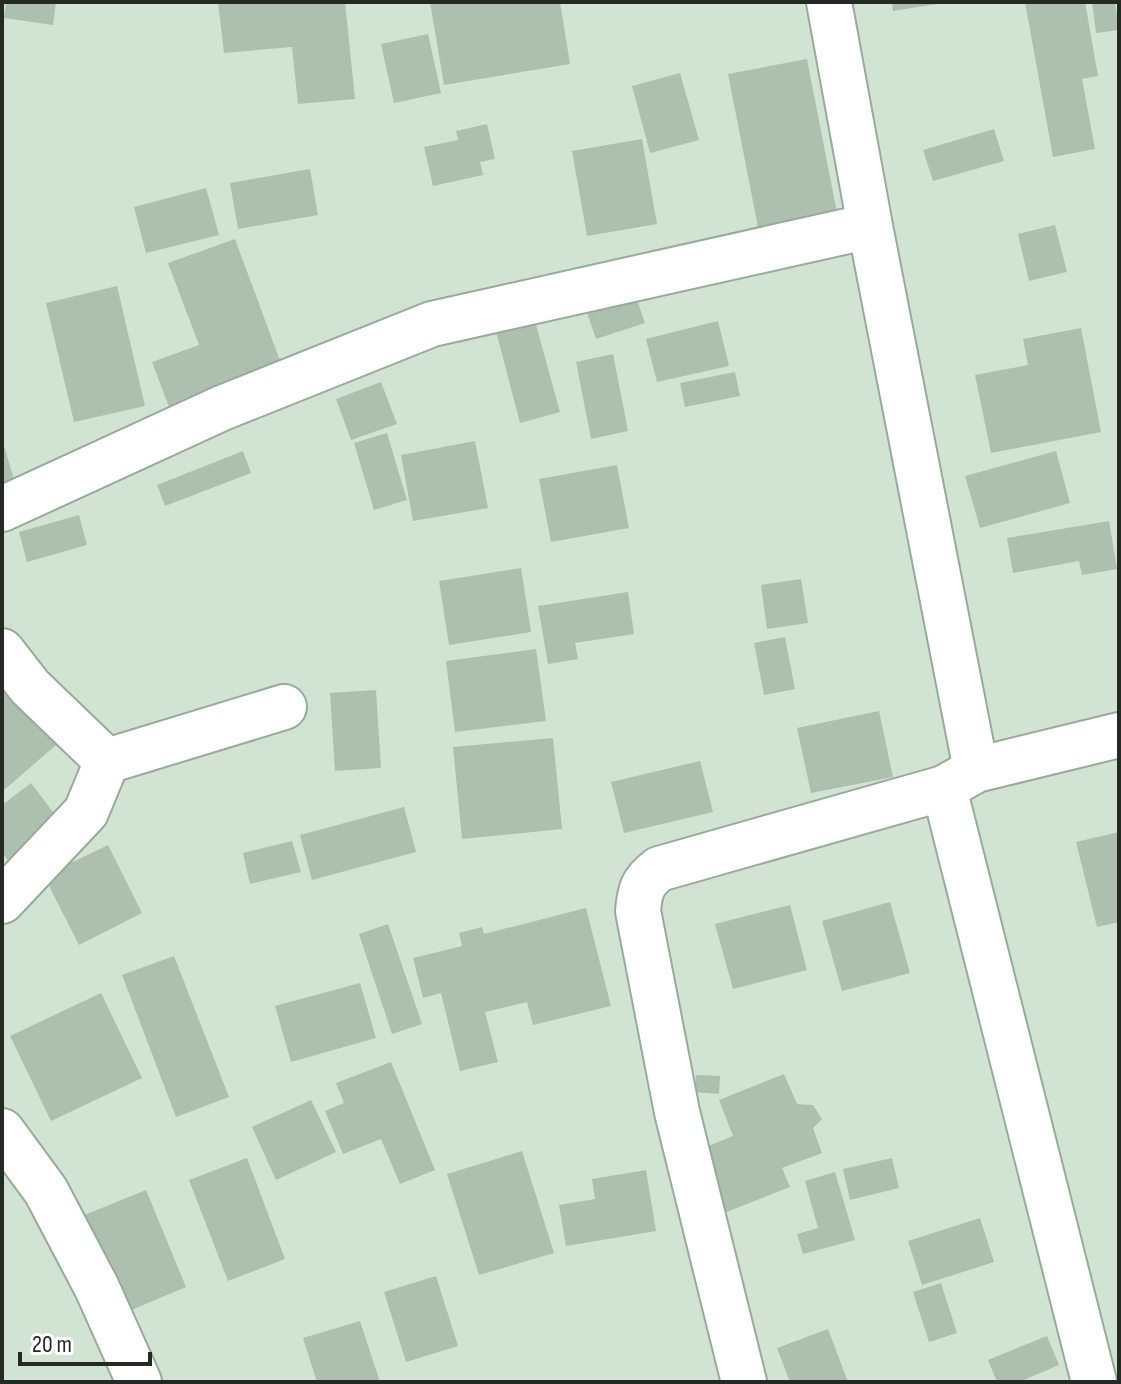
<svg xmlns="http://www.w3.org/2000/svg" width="1121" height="1384" font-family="'Sofia Sans Condensed',sans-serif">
	<rect width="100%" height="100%" fill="#d1e4d3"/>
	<path fill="#adbfaf" d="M 6,2 L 56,2 L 53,25 L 4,18 Z
		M 218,2 L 345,2 L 355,99 L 298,104 L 292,47 L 224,53 Z
		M 430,2 L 560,2 L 570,64 L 444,85 Z
		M 892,2 L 937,2 L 937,4 L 893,11 Z
		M 1025,2 L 1085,2 L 1098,76 L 1082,79 L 1095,149 L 1053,157 Z
		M 1092,2 L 1115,2 L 1119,30 L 1096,33 Z
		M 428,34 L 441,93 L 394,103 L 381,44 Z
		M 807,59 L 837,213 L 758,227 L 728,74 Z
		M 680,73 L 699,140 L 650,153 L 632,86 Z
		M 487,124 L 495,159 L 480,162 L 483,175 L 433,186 L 424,147 L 458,140 L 456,131 Z
		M 994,129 L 1004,161 L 933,181 L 923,150 Z
		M 642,139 L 657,224 L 587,236 L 572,151 Z
		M 310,169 L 318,215 L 238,229 L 230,183 Z
		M 206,188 L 219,235 L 146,253 L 134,207 Z
		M 1055,225 L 1067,272 L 1029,281 L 1018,234 Z
		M 235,239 L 282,366 L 169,407 L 152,362 L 199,345 L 168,263 Z
		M 117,286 L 145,406 L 74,422 L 46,303 Z
		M 634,291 L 645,323 L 596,339 L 585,307 Z
		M 535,321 L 560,412 L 520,423 L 496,331 Z
		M 718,321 L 729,366 L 657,382 L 646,339 Z
		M 1081,328 L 1101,432 L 991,453 L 975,375 L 1028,365 L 1023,339 Z
		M 613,354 L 628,431 L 591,439 L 576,362 Z
		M 735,372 L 740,396 L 685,407 L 680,383 Z
		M 381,382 L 397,424 L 351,440 L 336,399 Z
		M 387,433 L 407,500 L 374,510 L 354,443 Z
		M 2,439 L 17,490 L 2,494 Z
		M 475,441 L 488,508 L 413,521 L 401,455 Z
		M 243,451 L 251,473 L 165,506 L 157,485 Z
		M 1056,451 L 1070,503 L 980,528 L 965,476 Z
		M 617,465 L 629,528 L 551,542 L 539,479 Z
		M 79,515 L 87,545 L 27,562 L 19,532 Z
		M 1109,521 L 1117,569 L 1082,575 L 1079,561 L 1013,573 L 1007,538 Z
		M 521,568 L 531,632 L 449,645 L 439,581 Z
		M 801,579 L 808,623 L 767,629 L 761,585 Z
		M 628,592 L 634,634 L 575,643 L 578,659 L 548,664 L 538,606 Z
		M 785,637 L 795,689 L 764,695 L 754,643 Z
		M 536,649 L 546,721 L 455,732 L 446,661 Z
		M 7,690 L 56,745 L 3,791 L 2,789 L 2,694 Z
		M 376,690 L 381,768 L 335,771 L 330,693 Z
		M 879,711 L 893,777 L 811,793 L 797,728 Z
		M 553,738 L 562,829 L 462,839 L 453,747 Z
		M 700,761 L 713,812 L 624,833 L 611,782 Z
		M 31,783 L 62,824 L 10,863 L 2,853 L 2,805 Z
		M 404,807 L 416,852 L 312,880 L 300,835 Z
		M 1119,832 L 1119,922 L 1097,927 L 1076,842 Z
		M 292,841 L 301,872 L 250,884 L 243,853 Z
		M 108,845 L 142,913 L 79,945 L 44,876 Z
		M 890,902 L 910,973 L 842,991 L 822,921 Z
		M 790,905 L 807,970 L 733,989 L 715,924 Z
		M 586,908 L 611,1006 L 533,1025 L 527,1002 L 485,1012 L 498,1062 L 460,1071 L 441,993 L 423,998 L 413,958 L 462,946 L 459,933 L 482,927 L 484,934 Z
		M 388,924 L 422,1024 L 392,1034 L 359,934 Z
		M 174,956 L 229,1097 L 176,1117 L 122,975 Z
		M 360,983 L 376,1038 L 291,1062 L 275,1006 Z
		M 101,993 L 142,1078 L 51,1121 L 10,1036 Z
		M 391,1062 L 435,1170 L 400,1184 L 381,1139 L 343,1154 L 325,1111 L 344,1103 L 336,1083 Z
		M 784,1074 L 797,1104 L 813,1105 L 822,1119 L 813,1128 L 822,1153 L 782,1168 L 790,1187 L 719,1215 L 694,1152 L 733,1136 L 719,1100 Z
		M 696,1075 L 720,1076 L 719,1094 L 695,1092 Z
		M 311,1100 L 336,1152 L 276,1180 L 252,1127 Z
		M 522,1151 L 554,1253 L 479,1275 L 447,1174 Z
		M 247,1158 L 285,1259 L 228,1281 L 189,1180 Z
		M 892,1158 L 899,1188 L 850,1200 L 843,1169 Z
		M 646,1170 L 656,1231 L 566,1246 L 559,1205 L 595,1199 L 592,1179 Z
		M 835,1172 L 855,1240 L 803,1254 L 797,1234 L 818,1228 L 805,1181 Z
		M 146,1190 L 186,1287 L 117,1316 L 77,1218 Z
		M 980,1218 L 994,1262 L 922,1285 L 908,1241 Z
		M 436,1276 L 458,1346 L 406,1362 L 384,1292 Z
		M 941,1283 L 957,1333 L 929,1342 L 913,1292 Z
		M 360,1321 L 380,1382 L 317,1382 L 303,1338 Z
		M 828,1329 L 848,1382 L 790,1382 L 777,1348 Z
		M 1047,1336 L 1059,1365 L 1019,1382 L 997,1382 L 988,1360 Z"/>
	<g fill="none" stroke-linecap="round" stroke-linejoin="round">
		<g stroke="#98aa9a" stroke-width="48">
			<path id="minor" d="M 829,2 L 870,226 L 976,770
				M 2,509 L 222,408 L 432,324 L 870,226
				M 2,651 L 30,687 L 107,761 L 86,812 L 2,901
				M 107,761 L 284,707
				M 944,788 L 1094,1382
				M 2,1131 L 46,1191 L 97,1288 L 139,1382
				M 744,1382 L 677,1112 L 638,911 C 640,890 642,882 659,869 L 944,788 L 976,770 L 1119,735"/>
		</g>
		<use href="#minor" stroke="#fff" stroke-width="44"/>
	</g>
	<rect width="1121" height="1384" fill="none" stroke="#232a24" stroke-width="8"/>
	<path d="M20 1352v12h130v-12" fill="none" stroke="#232a24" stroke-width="4"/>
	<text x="32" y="1352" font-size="24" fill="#232a24" stroke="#ffffff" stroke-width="6" paint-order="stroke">20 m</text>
</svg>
